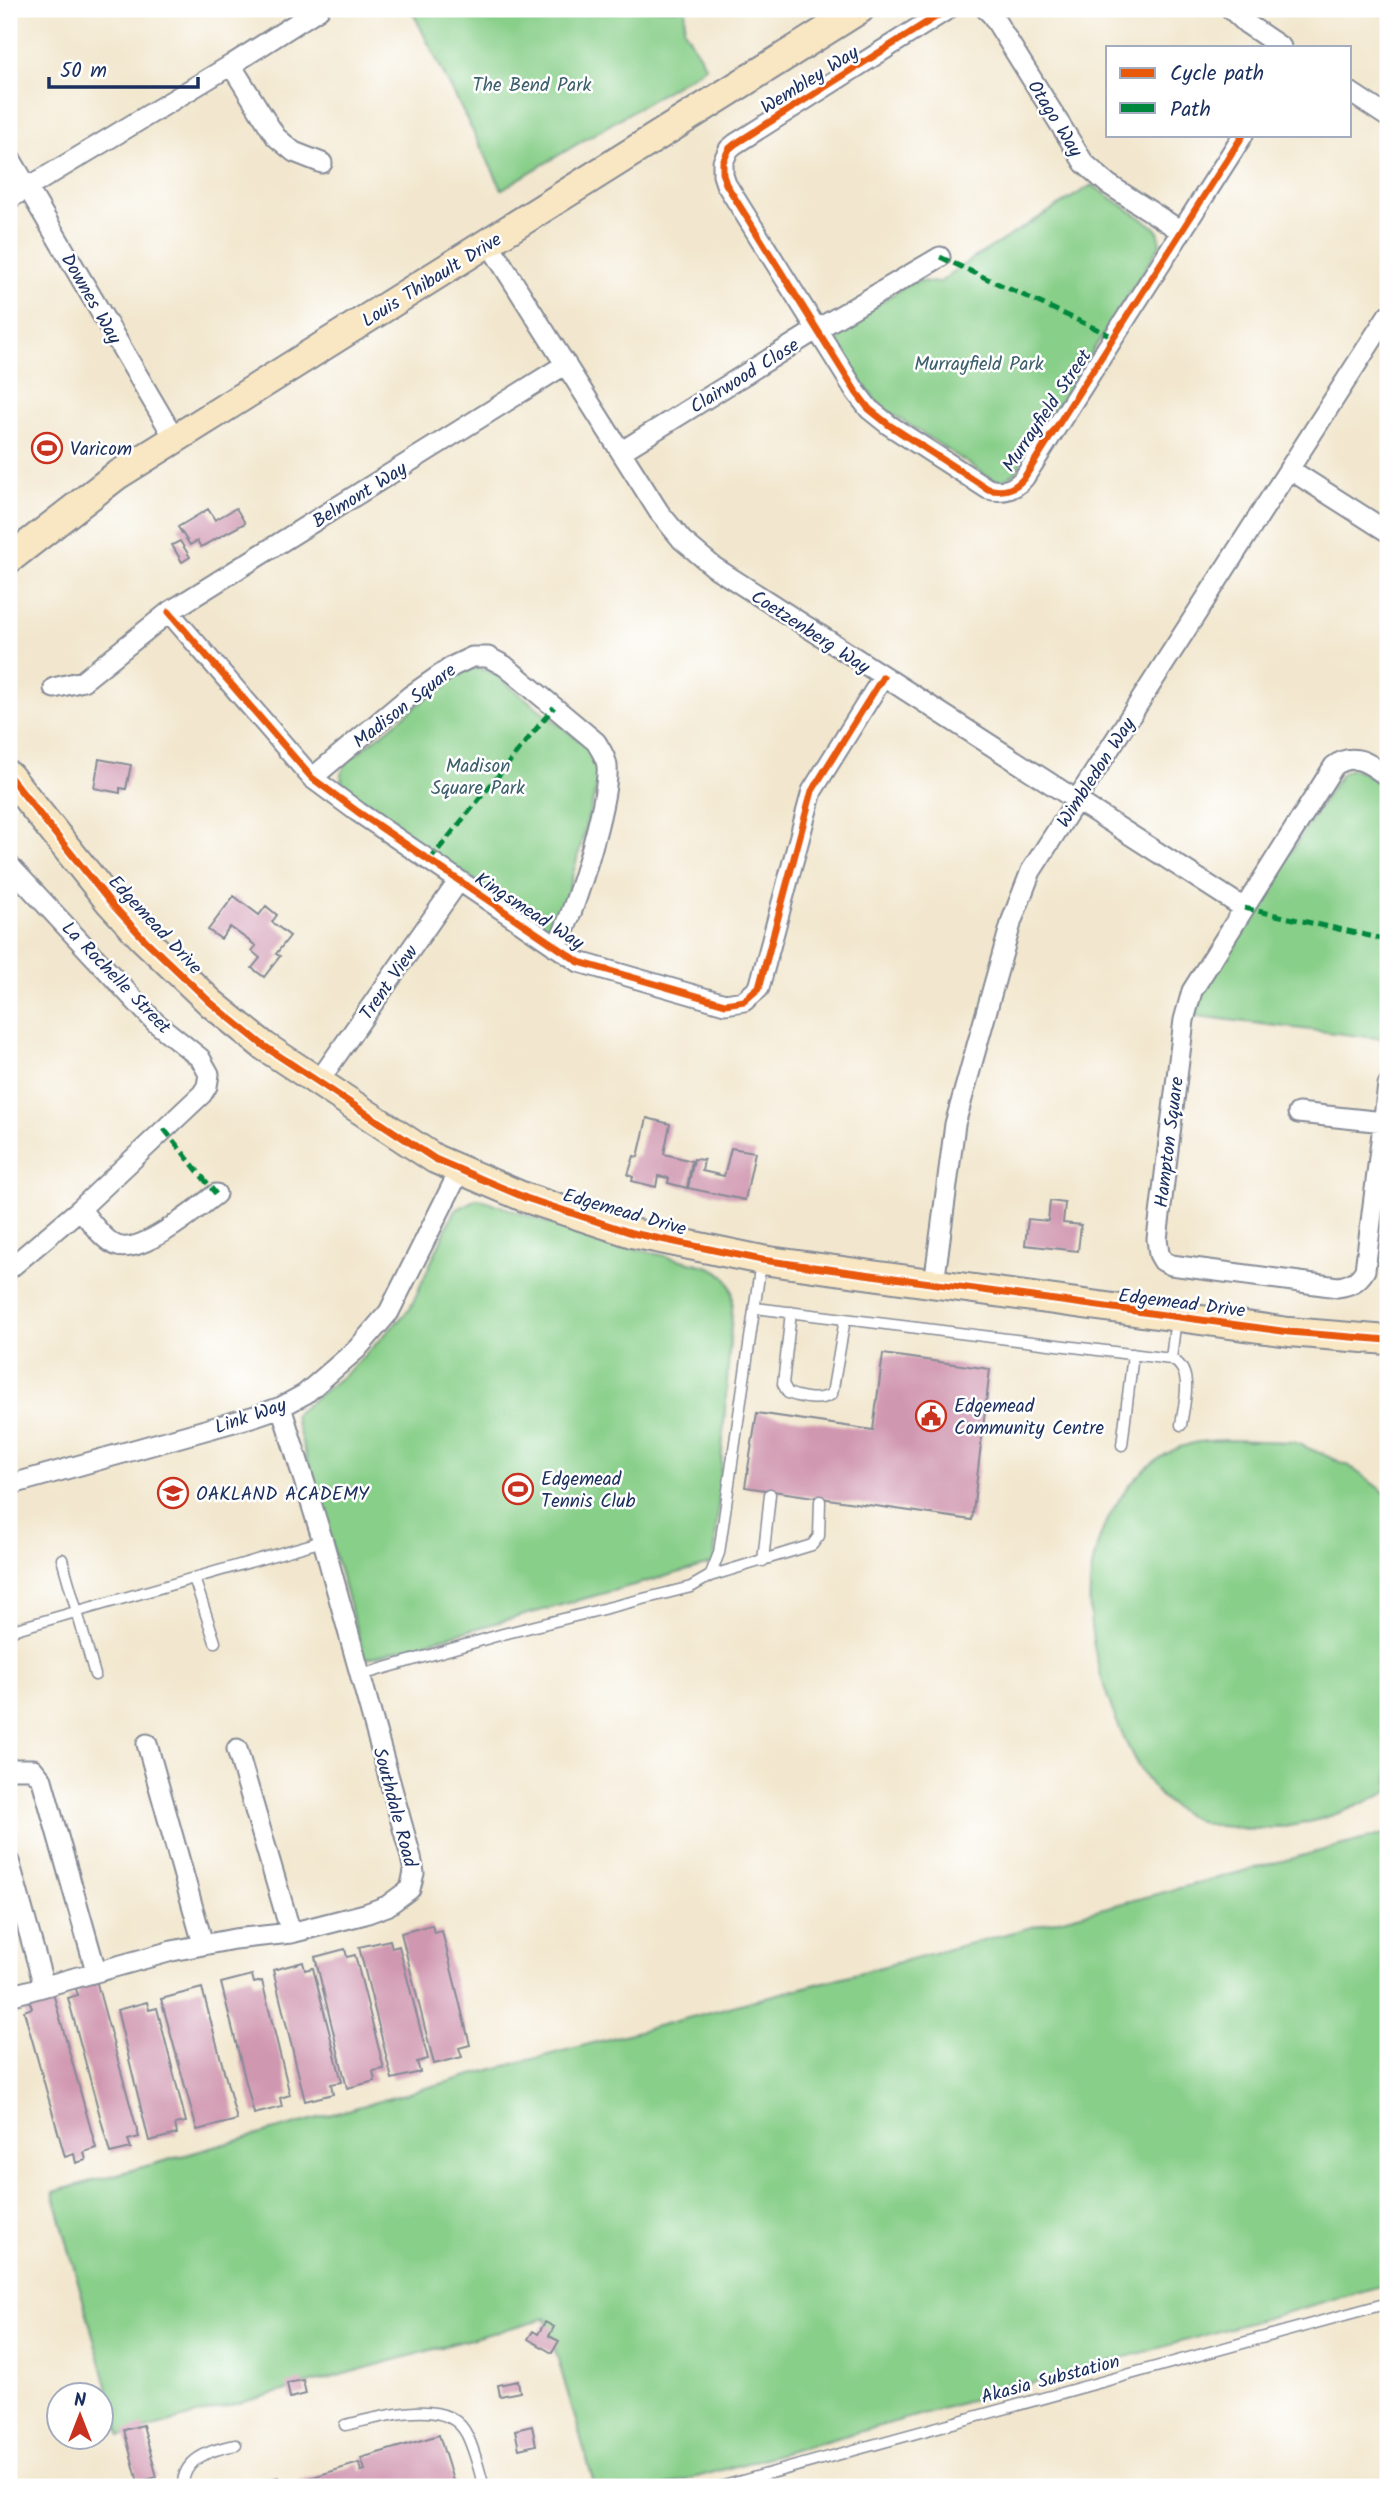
<svg xmlns="http://www.w3.org/2000/svg" width="1397" height="2496" font-family="Kalam,sans-serif">
	<rect width="100%" height="100%" fill="#fff"/>
	<filter id="ink" filterUnits="userSpaceOnUse"><feTurbulence type="fractalNoise" baseFrequency=".0143" numOctaves="2"/><feDisplacementMap in="SourceGraphic" scale="14" xChannelSelector="R" yChannelSelector="G"/><feConvolveMatrix kernelMatrix="1 2 1 2 8 2 1 2 1" color-interpolation-filters="sRGB"/></filter>
	<filter id="wash" filterUnits="userSpaceOnUse"><feTurbulence type="fractalNoise" baseFrequency=".00686" numOctaves="4" result="noise"/><feDisplacementMap in="SourceGraphic" scale="28" xChannelSelector="R" yChannelSelector="G"/><feGaussianBlur stdDeviation="1.57" result="paint"/><feColorMatrix in="noise" values="0 0 0 0 0 0 0 0 0 0 0 0 0 0 0 0 0 1.4 0 .05"/><feComposite in="paint" operator="in"/></filter>
	<g filter="url(#wash)">
		<rect width="100%" height="100%" fill="#f2e7ce"/>
		<path fill="#88cf89" stroke="#527f74" stroke-width="2" d="M 411,9 L 686,9 L 684,29 L 706,67 L 502,189 Z
			M 1092,185 L 1156,228 L 1159,234 L 1160,245 L 1015,473 L 1003,480 L 992,479 L 885,409 L 875,400 L 840,350 L 838,335 L 843,326 L 909,284 L 920,281 L 939,283 L 961,266 Z
			M 473,667 L 493,673 L 594,752 L 601,771 L 562,914 L 555,923 L 543,927 L 351,796 C 340,786 339,774 347,762 L 460,671 Z
			M 1350,769 L 1361,771 L 1388,790 L 1388,1006 L 1384,1039 L 1196,1016 L 1199,998 L 1206,983 L 1341,774 Z
			M 476,1199 L 484,1200 L 584,1236 L 710,1267 C 725,1273 732,1283 733,1298 L 714,1563 L 365,1659 L 294,1415 L 349,1371 L 410,1309 L 454,1211 Z
			M 1227,1440 L 1294,1442 L 1348,1465 L 1388,1495 L 1388,1792 C 1338,1816 1286,1835 1230,1827 C 1222,1826 1212,1826 1204,1823 C 1155,1806 1136,1767 1117,1722 C 1085,1644 1072,1555 1130,1485 C 1145,1467 1167,1450 1190,1444 C 1201,1440 1216,1441 1227,1440 Z
			M 1388,1833 L 1388,2284 L 661,2487 L 595,2487 L 546,2318 L 121,2436 L 53,2192 L 487,2071 Z"/>
		<g id="blocks">
			<path fill="#d097b0" d="M 236,508 L 245,523 L 201,547 L 197,541 L 190,545 L 178,527 L 208,509 L 215,520 Z
				M 180,541 L 190,557 L 182,562 L 172,545 Z
				M 99,759 L 131,765 L 126,789 L 120,788 L 120,793 L 94,788 Z
				M 234,896 L 259,915 L 266,906 L 277,915 L 272,922 L 290,936 L 276,954 L 280,956 L 264,977 L 252,968 L 260,958 L 252,951 L 256,946 L 230,927 L 221,939 L 208,930 Z
				M 647,1118 L 670,1124 L 664,1154 L 692,1161 L 687,1188 L 668,1183 L 669,1178 L 658,1176 L 656,1187 L 632,1181 L 633,1177 L 628,1175 L 634,1156 L 638,1157 Z
				M 731,1148 L 755,1152 L 745,1200 L 688,1188 L 694,1159 L 704,1160 L 702,1171 L 724,1176 Z
				M 1050,1201 L 1065,1203 L 1063,1223 L 1081,1225 L 1078,1251 L 1025,1245 L 1028,1219 L 1048,1221 Z
				M 883,1354 L 990,1369 L 972,1520 L 745,1487 L 757,1413 L 873,1430 Z
				M 432,1925 L 434,1933 L 442,1931 L 470,2045 L 459,2048 L 462,2057 L 434,2064 L 401,1933 Z
				M 390,1940 L 392,1948 L 399,1946 L 428,2059 L 417,2062 L 420,2072 L 392,2079 L 359,1947 Z
				M 345,1949 L 347,1957 L 355,1955 L 384,2069 L 373,2071 L 375,2081 L 347,2088 L 315,1957 Z
				M 303,1962 L 305,1970 L 313,1968 L 342,2082 L 331,2084 L 333,2094 L 305,2101 L 273,1970 Z
				M 252,1975 L 254,1983 L 262,1981 L 290,2095 L 280,2098 L 282,2107 L 254,2114 L 221,1983 Z
				M 96,1980 L 139,2137 L 128,2140 L 131,2148 L 110,2153 L 68,1998 L 78,1995 L 75,1986 Z
				M 202,1988 L 237,2120 L 197,2130 L 161,1999 Z
				M 53,1993 L 96,2148 L 84,2152 L 86,2160 L 76,2163 L 74,2154 L 65,2157 L 24,2011 L 32,2008 L 29,2000 Z
				M 147,2002 L 149,2010 L 157,2008 L 186,2122 L 175,2124 L 177,2134 L 149,2141 L 117,2010 Z
				M 545,2322 L 554,2327 L 549,2336 L 559,2341 L 552,2353 L 528,2339 L 533,2331 L 538,2334 Z
				M 303,2380 L 306,2394 L 290,2398 L 287,2383 Z
				M 518,2381 L 520,2392 L 500,2396 L 498,2385 Z
				M 143,2425 L 157,2477 L 138,2482 L 124,2430 Z
				M 532,2426 L 536,2445 L 519,2449 L 515,2430 Z
				M 439,2435 L 455,2487 L 295,2487 L 293,2483 L 359,2463 L 361,2471 L 365,2470 L 361,2458 Z
				M 278,2477 L 281,2487 L 244,2487 L 244,2486 Z"/>
		</g>
	</g>
	<g filter="url(#ink)">
		<use href="#blocks" fill-opacity="0" stroke="#868b96" stroke-width="2"/>
		<g fill="none" stroke-linecap="round" stroke-linejoin="round">
			<g stroke="#868b96" stroke-width="13">
				<path id="lane" d="M 755,1308 L 1171,1359 L 1176,1318
					M 791,1312 L 783,1384 L 788,1393 C 801,1398 820,1402 832,1394 L 845,1319
					M 1171,1359 C 1195,1370 1184,1403 1181,1425
					M 1122,1445 L 1133,1354
					M 62,1559 L 95,1675
					M 763,1561 L 770,1494
					M 710,1576 L 812,1545 L 819,1536 L 820,1501
					M 194,1578 L 215,1642
					M 9,1631 L 323,1541
					M 361,1675 L 503,1634 L 691,1587 L 710,1576 L 719,1553 L 761,1262
					M 345,2425 C 378,2418 448,2394 467,2435 C 475,2451 479,2470 484,2487
					M 183,2487 C 182,2458 213,2449 236,2445
					M 720,2487 L 1388,2303"/>
			</g>
			<g stroke="#868b96" stroke-width="23">
				<path id="street" d="M 948,9 L 735,144 L 729,149 L 723,162 L 723,175 L 726,184 L 856,392 L 869,409 L 889,425 L 988,489 C 1003,493 1014,490 1024,478 L 1243,135
					M 986,9 L 992,15 L 1084,163 L 1108,184 L 1181,231
					M 1231,9 L 1247,24 L 1281,47
					M 231,65 L 276,137 L 294,152 L 322,163
					M 1350,92 L 1388,117
					M 9,156 L 175,439
					M 9,199 L 231,65 L 319,9
					M 488,242 L 659,512 L 682,540 L 714,567 L 1244,908
					M 622,451 L 816,330 L 940,257
					M 1289,469 L 1388,532
					M 169,612 L 312,778 L 358,812 L 579,962 L 725,1004 L 744,1001 L 759,988 L 812,791 L 883,677
					M 54,688 L 83,681 L 169,612 L 566,364
					M 1388,777 C 1370,764 1355,751 1334,766 L 1192,991 L 1184,1020 L 1157,1239 L 1159,1254 L 1163,1261 L 1171,1265 L 1338,1287 C 1350,1285 1358,1282 1365,1270 L 1388,1085
					M 312,778 L 410,696 L 453,666 L 472,657 L 488,657 L 505,666 L 596,742 C 600,749 606,757 607,766 C 610,798 573,919 556,947
					M 9,865 L 155,1022 L 200,1058 L 209,1074 L 207,1086 L 202,1094 L 80,1209 L 9,1269
					M 318,1082 L 458,882
					M 1298,1113 L 1384,1122
					M 80,1209 C 90,1220 101,1238 115,1245 C 139,1257 197,1209 216,1194
					M 934,1284 L 955,1124 L 1012,920 L 1031,871 L 1388,315
					M 9,1485 L 255,1416 L 281,1407 L 305,1394 L 357,1349 L 389,1312 L 460,1170
					M 147,1744 L 203,1944
					M 237,1749 L 291,1933
					M 9,1769 L 33,1769 L 42,1780 L 96,1971
					M 9,1861 L 44,1986
					M 13,1995 L 172,1951 L 234,1939 L 291,1933 L 365,1914 L 387,1906 L 410,1889 L 414,1873 L 411,1857 L 323,1541 L 281,1407"/>
			</g>
			<g stroke="#868b96" stroke-width="32">
				<path id="secondary" d="M 9,559 L 116,476 L 860,9
					M 9,776 L 110,902 L 143,938 L 211,1003 L 264,1046 L 435,1159 L 526,1198 L 632,1233 L 762,1260 L 1289,1332 L 1388,1340"/>
			</g>
			<use href="#lane" stroke="#fff" stroke-width="10"/>
			<use href="#street" stroke="#fff" stroke-width="19"/>
			<use href="#secondary" stroke="#f9e7c3" stroke-width="28"/>
			<path stroke="#00873e" stroke-width="5" stroke-dasharray="10 5" stroke-linecap="butt" d="M 940,257 L 1114,337
				M 429,861 L 554,707
				M 1244,908 L 1388,940
				M 164,1129 L 216,1194"/>
			<g stroke="#fff" stroke-width="11">
				<path id="cycleway" d="M 948,9 L 735,144 L 729,149 L 723,162 L 723,175 L 726,184 L 856,392 L 869,409 L 889,425 L 988,489 C 1003,493 1014,490 1024,478 L 1243,135
					M 169,612 L 312,778 L 358,812 L 579,962 L 725,1004 L 744,1001 L 759,988 L 812,791 L 883,677
					M 9,776 L 110,902 L 143,938 L 211,1003 L 264,1046 L 435,1159 L 526,1198 L 632,1233 L 762,1260 L 1289,1332 L 1388,1340"/>
			</g>
			<use href="#cycleway" stroke="#e8590c" stroke-width="7"/>
		</g>
	</g>
	<defs>
		<g id="stadium-ring" transform="scale(1.575)"><circle r="9.5" fill="#fff" stroke="#c8321e" stroke-width="1.5"/><path d="M0-5a6.5 5 0 1 0 0 10a6.5 5 0 1 0 0-10ZM-3.5-1.8h7v3.6h-7Z" fill="#c8321e"/></g>
		<g id="civic-ring" transform="scale(1.575)"><circle r="9.5" fill="#fff" stroke="#c8321e" stroke-width="1.5"/><path d="M-.6-6.5H3V-4.5H.6V-3L4-1V1h2V6H-6V1h2V-1L-.6-3ZM-1.2 2.5V6h2.4V2.5Z" fill="#c8321e"/></g>
		<g id="school-ring" transform="scale(1.575)"><circle r="9.5" fill="#fff" stroke="#c8321e" stroke-width="1.5"/><path d="M0-5L7-2L0 1L-7-2ZM-4 1L0 2.5L4 1V4Q0 6-4 4Z" fill="#c8321e"/></g>
	</defs>
	<g fill-rule="evenodd">
		<use href="#stadium-ring" x="47" y="448"/>
		<use href="#civic-ring" x="931" y="1416"/>
		<use href="#stadium-ring" x="518" y="1489"/>
		<use href="#school-ring" x="173" y="1493"/>
	</g>
	<g text-anchor="middle" stroke-width="5" stroke-linejoin="round" paint-order="stroke">
		<g font-size="19" fill="#1b2f5e" stroke="#fff">
			<text transform="translate(809 79) rotate(-32)" y="7">Wembley Way</text>
			<text transform="translate(1056 118) rotate(58)" y="7">Otago Way</text>
			<text transform="translate(431 279) rotate(-32)" y="7">Louis Thibault Drive</text>
			<text transform="translate(92 298) rotate(60)" y="7">Downes Way</text>
			<text transform="translate(744 375) rotate(-32)" y="7">Clairwood Close</text>
			<text transform="translate(1046 410) rotate(-56)" y="7">Murrayfield Street</text>
			<text transform="translate(359 494) rotate(-32)" y="7">Belmont Way</text>
			<text transform="translate(811 631) rotate(33)" y="7">Coetzenberg Way</text>
			<text transform="translate(404 705) rotate(-38)" y="7">Madison Square</text>
			<text transform="translate(1095 772) rotate(-57)" y="7">Wimbledon Way</text>
			<text transform="translate(530 910) rotate(33)" y="7">Kingsmead Way</text>
			<text transform="translate(156 924) rotate(47)" y="7">Edgemead Drive</text>
			<text transform="translate(117 977) rotate(46)" y="7">La Rochelle Street</text>
			<text transform="translate(388 982) rotate(-55)" y="7">Trent View</text>
			<text transform="translate(1168 1142) rotate(-83)" y="7">Hampton Square</text>
			<text transform="translate(625 1211) rotate(16)" y="7">Edgemead Drive</text>
			<text transform="translate(1182 1302) rotate(7)" y="7">Edgemead Drive</text>
			<text transform="translate(250 1415) rotate(-19)" y="7">Link Way</text>
			<text transform="translate(396 1807) rotate(75)" y="7">Southdale Road</text>
			<text transform="translate(1050 2378) rotate(-15)" y="7">Akasia Substation</text>
		</g>
		<g font-size="19" fill="#3c5f6b" stroke="#fff">
			<text x="532" y="91">The Bend Park</text>
			<text x="979" y="370">Murrayfield Park</text>
			<text x="478" y="772">Madison<tspan x="478" dy="22">Square Park</tspan></text>
		</g>
		<g font-size="19" fill="#1b2f5e" stroke="#fff" text-anchor="start">
			<text x="70" y="455">Varicom</text>
			<text x="954" y="1412">Edgemead<tspan x="954" dy="22">Community Centre</tspan></text>
			<text x="541" y="1485">Edgemead<tspan x="541" dy="22">Tennis Club</tspan></text>
			<text x="196" y="1500">OAKLAND ACADEMY</text>
		</g>
	</g>
	<rect width="1397" height="2496" fill="none" stroke="#fff" stroke-width="35"/>
	<rect x="1106" y="46" width="245" height="91" fill="#ffffff" stroke="#a4acbf" stroke-width="2"/>
	<rect x="1120" y="68" width="35" height="10" fill="#e8590c" stroke="#a4acbf" stroke-width="2"/>
	<text x="1170" y="80" font-size="21" fill="#1b2f5e">Cycle path</text>
	<rect x="1120" y="103" width="35" height="10" fill="#00873e" stroke="#a4acbf" stroke-width="2"/>
	<text x="1170" y="116" font-size="21" fill="#1b2f5e">Path</text>
	<g transform="translate(80 2416)"><circle r="33" fill="#ffffff" stroke="#a4acbf" stroke-width="2"/>
	<path d="M0-5L12 26L0 18L-12 26Z" fill="#c8321e"/>
	<text y="-10" font-size="19" font-weight="bold" text-anchor="middle" fill="#1b2f5e">N</text>
	</g>
	<path d="M49 77v10h149v-10" fill="none" stroke="#1b2f5e" stroke-width="3.5"/>
	<text x="60" y="77" font-size="21" fill="#1b2f5e" stroke="#ffffff" stroke-width="5" paint-order="stroke">50 m</text>
</svg>
